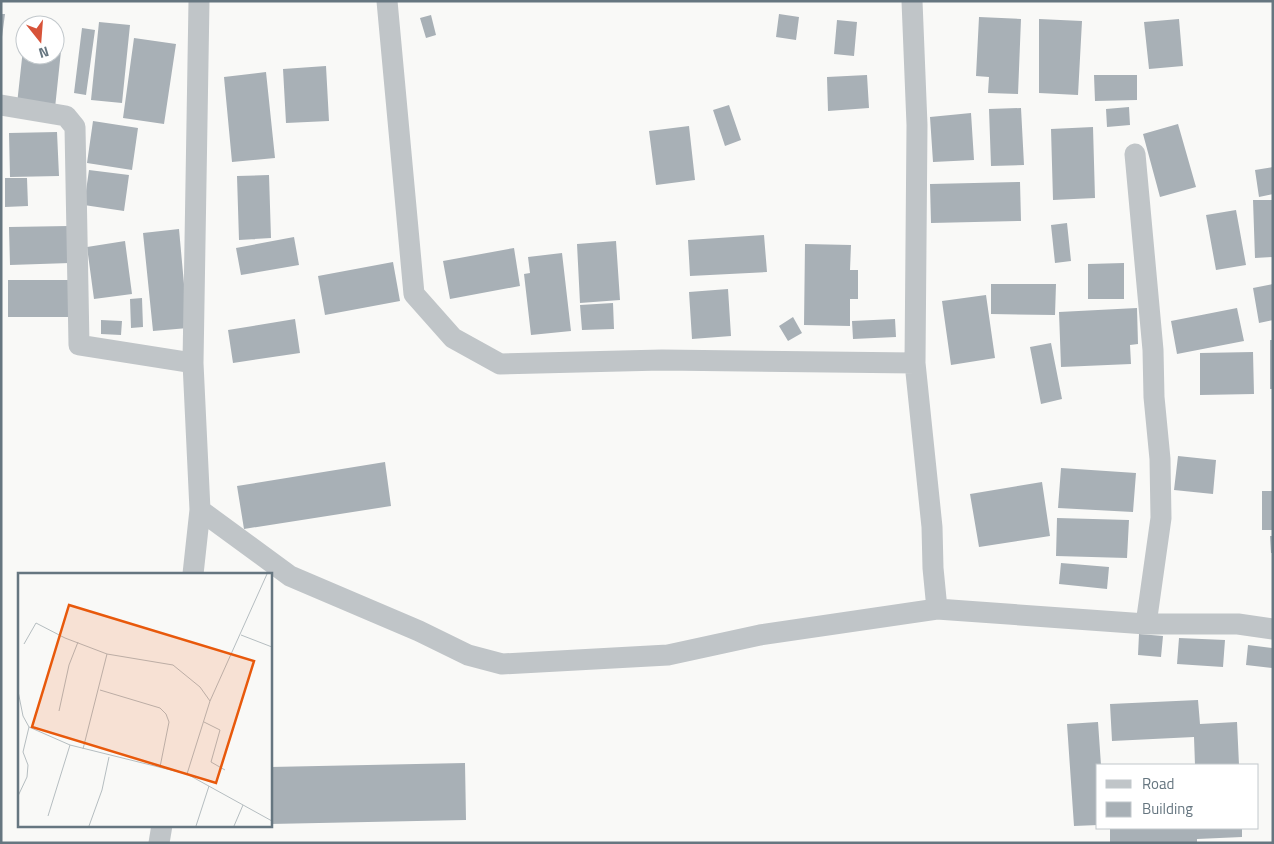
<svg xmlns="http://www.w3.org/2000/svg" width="1274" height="844" font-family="'Titillium Web',sans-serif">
	<rect width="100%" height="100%" fill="#f9f9f7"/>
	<path fill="#a8b0b6" d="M 1,14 L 5,14 L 2,37 L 1,37 Z
		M 779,14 L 799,17 L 796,40 L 776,37 Z
		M 431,15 L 436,35 L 426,38 L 420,18 Z
		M 979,17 L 1021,19 L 1018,94 L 988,93 L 989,77 L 976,76 Z
		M 1039,19 L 1082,21 L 1078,95 L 1039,93 Z
		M 1179,19 L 1183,66 L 1149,69 L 1144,22 Z
		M 837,20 L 857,22 L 854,56 L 834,54 Z
		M 99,22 L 130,25 L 122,103 L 91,100 Z
		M 82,28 L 95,30 L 86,95 L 74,93 Z
		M 55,31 L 63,32 L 55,108 L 17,104 L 24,40 L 25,55 L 55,55 Z
		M 134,38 L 176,44 L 164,124 L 123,118 Z
		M 326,66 L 329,121 L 286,123 L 283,69 Z
		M 266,72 L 275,158 L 232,162 L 224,77 Z
		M 867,75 L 869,108 L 828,111 L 827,77 Z
		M 1094,75 L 1137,75 L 1137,100 L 1095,101 Z
		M 729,105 L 741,140 L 725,146 L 713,110 Z
		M 1129,107 L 1130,125 L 1107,127 L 1106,109 Z
		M 1021,108 L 1024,165 L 991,166 L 989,109 Z
		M 971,113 L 974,160 L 933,162 L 930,117 Z
		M 93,121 L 138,128 L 132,170 L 87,163 Z
		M 1178,124 L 1196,187 L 1160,197 L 1143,134 Z
		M 689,126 L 695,180 L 656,185 L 649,131 Z
		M 1093,127 L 1095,198 L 1053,200 L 1051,129 Z
		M 57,132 L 59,176 L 10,177 L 9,133 Z
		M 1273,167 L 1273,194 L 1259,197 L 1255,170 Z
		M 89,170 L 129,175 L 124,211 L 84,205 Z
		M 269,175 L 271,238 L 239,240 L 237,176 Z
		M 5,178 L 27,178 L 28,206 L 5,207 Z
		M 1020,182 L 1021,221 L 931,223 L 930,184 Z
		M 1253,200 L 1273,200 L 1273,257 L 1255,258 Z
		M 1236,210 L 1246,265 L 1216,270 L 1206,215 Z
		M 1067,223 L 1071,261 L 1055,263 L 1051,225 Z
		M 69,226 L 70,263 L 10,265 L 9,227 Z
		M 179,229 L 188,328 L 153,331 L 143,233 Z
		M 764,235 L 767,272 L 690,276 L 688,240 Z
		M 294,237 L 299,265 L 241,275 L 236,248 Z
		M 125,241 L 132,294 L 94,299 L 87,247 Z
		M 616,241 L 620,300 L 580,303 L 577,244 Z
		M 805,244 L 851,245 L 850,270 L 858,270 L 858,299 L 850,299 L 850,326 L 804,325 Z
		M 514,248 L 520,286 L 450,299 L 443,261 Z
		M 562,253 L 571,331 L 531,335 L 524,274 L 530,273 L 528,257 Z
		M 393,262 L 400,301 L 325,315 L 318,276 Z
		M 1124,263 L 1124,299 L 1088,299 L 1088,264 Z
		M 8,280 L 69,280 L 69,317 L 8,317 Z
		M 991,284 L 1056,284 L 1055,315 L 991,314 Z
		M 1273,284 L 1273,320 L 1259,323 L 1253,288 Z
		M 728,289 L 731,336 L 692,339 L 689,292 Z
		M 986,295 L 995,358 L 951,365 L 942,301 Z
		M 142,298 L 143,327 L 131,328 L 130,299 Z
		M 613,303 L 614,329 L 582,330 L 580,305 Z
		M 1137,308 L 1138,344 L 1130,345 L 1131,364 L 1061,367 L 1059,312 Z
		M 1237,308 L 1244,341 L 1177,354 L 1171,321 Z
		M 793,317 L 802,333 L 788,341 L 779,326 Z
		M 295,319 L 300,353 L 233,363 L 228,330 Z
		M 895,319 L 896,337 L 853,339 L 852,321 Z
		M 101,320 L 122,321 L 121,335 L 101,334 Z
		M 1270,340 L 1273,340 L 1273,389 L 1270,389 Z
		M 1051,343 L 1062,399 L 1041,404 L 1030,347 Z
		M 1253,352 L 1254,394 L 1200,395 L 1200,353 Z
		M 1178,456 L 1216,460 L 1213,494 L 1174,490 Z
		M 385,462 L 391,506 L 244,529 L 237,486 Z
		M 1061,468 L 1136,473 L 1133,512 L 1058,508 Z
		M 1042,482 L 1050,536 L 979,547 L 970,494 Z
		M 1262,491 L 1273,491 L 1273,530 L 1262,530 Z
		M 1057,518 L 1129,520 L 1127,558 L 1056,556 Z
		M 1270,536 L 1273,536 L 1273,553 L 1271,553 Z
		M 1061,563 L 1109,567 L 1107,589 L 1059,584 Z
		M 1139,634 L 1163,636 L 1161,657 L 1138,655 Z
		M 1179,638 L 1225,640 L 1223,667 L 1177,664 Z
		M 1248,645 L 1273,648 L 1273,668 L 1246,665 Z
		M 1198,700 L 1200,724 L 1237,722 L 1239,765 L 1195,765 L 1194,737 L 1112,741 L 1110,704 Z
		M 1098,722 L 1101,765 L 1098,765 L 1098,825 L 1074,826 L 1067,724 Z
		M 465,763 L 466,820 L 270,824 L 270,767 Z
		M 1110,828 L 1242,828 L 1242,837 L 1197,839 L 1197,843 L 1110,843 Z"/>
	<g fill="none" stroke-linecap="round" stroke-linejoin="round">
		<path stroke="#c0c5c8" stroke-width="21" d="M 387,1 L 414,294 L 453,338 L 500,364 L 662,360 L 915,363
			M 912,1 L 917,125 L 915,363 L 932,527 L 933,568 L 937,609 L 1146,624 L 1238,624 L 1273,629
			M 1,105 L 66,116 L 75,127 L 79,345 L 193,363
			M 1135,154 L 1153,350 L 1154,397 L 1160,459 L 1161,518 L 1146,624
			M 200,510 L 290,576 L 419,631 L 468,655 L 502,664 L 668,655 L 760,635 L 937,609
			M 193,574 L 200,510 L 193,363 L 199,1
			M 159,843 L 162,825"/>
	</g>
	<g transform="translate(18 573)">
		<rect width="254" height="254" fill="#f9f9f7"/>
		<path fill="none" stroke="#b5bdc0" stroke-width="1" d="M 223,62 L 254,74M 6,71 L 18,50 L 47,65 L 89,81 L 65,176M 89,81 L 155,92 L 182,114 L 192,128M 82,117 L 142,135 L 148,141 L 151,149 L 142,194M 0,118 L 5,143 L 11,154 L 52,172 L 169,201 L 254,248M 41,138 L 51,92 L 60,69M 186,149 L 202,157 L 193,189 L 207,197M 169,201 L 192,128 L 249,1M 0,223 L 9,204 L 10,192 L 5,179 L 11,154M 30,243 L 52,172M 71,253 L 84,217 L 91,184M 178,253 L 191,213M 216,253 L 225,232"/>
		<path fill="#e8590c" fill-opacity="0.15" stroke="#e8590c" stroke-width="2.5" d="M 51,32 L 236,88 L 198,210 L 14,154 Z"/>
		<rect width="254" height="254" fill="none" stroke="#667680" stroke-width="2.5"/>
	</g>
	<rect width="1274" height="844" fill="none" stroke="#667680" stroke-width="5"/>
	<rect x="1096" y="764" width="162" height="65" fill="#ffffff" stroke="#c2c8cc"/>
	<rect x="1106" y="780" width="25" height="8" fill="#c0c5c8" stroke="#c2c8cc"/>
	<text x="1142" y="789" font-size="15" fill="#667680">Road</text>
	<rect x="1106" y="802" width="25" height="15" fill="#a8b0b6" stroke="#c2c8cc"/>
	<text x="1142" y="814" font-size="15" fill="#667680">Building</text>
	<g transform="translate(40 40) rotate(163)"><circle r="24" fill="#ffffff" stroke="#c2c8cc"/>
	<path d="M0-4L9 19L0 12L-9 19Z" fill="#d75339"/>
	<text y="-8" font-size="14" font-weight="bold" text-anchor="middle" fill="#667680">N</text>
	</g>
</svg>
